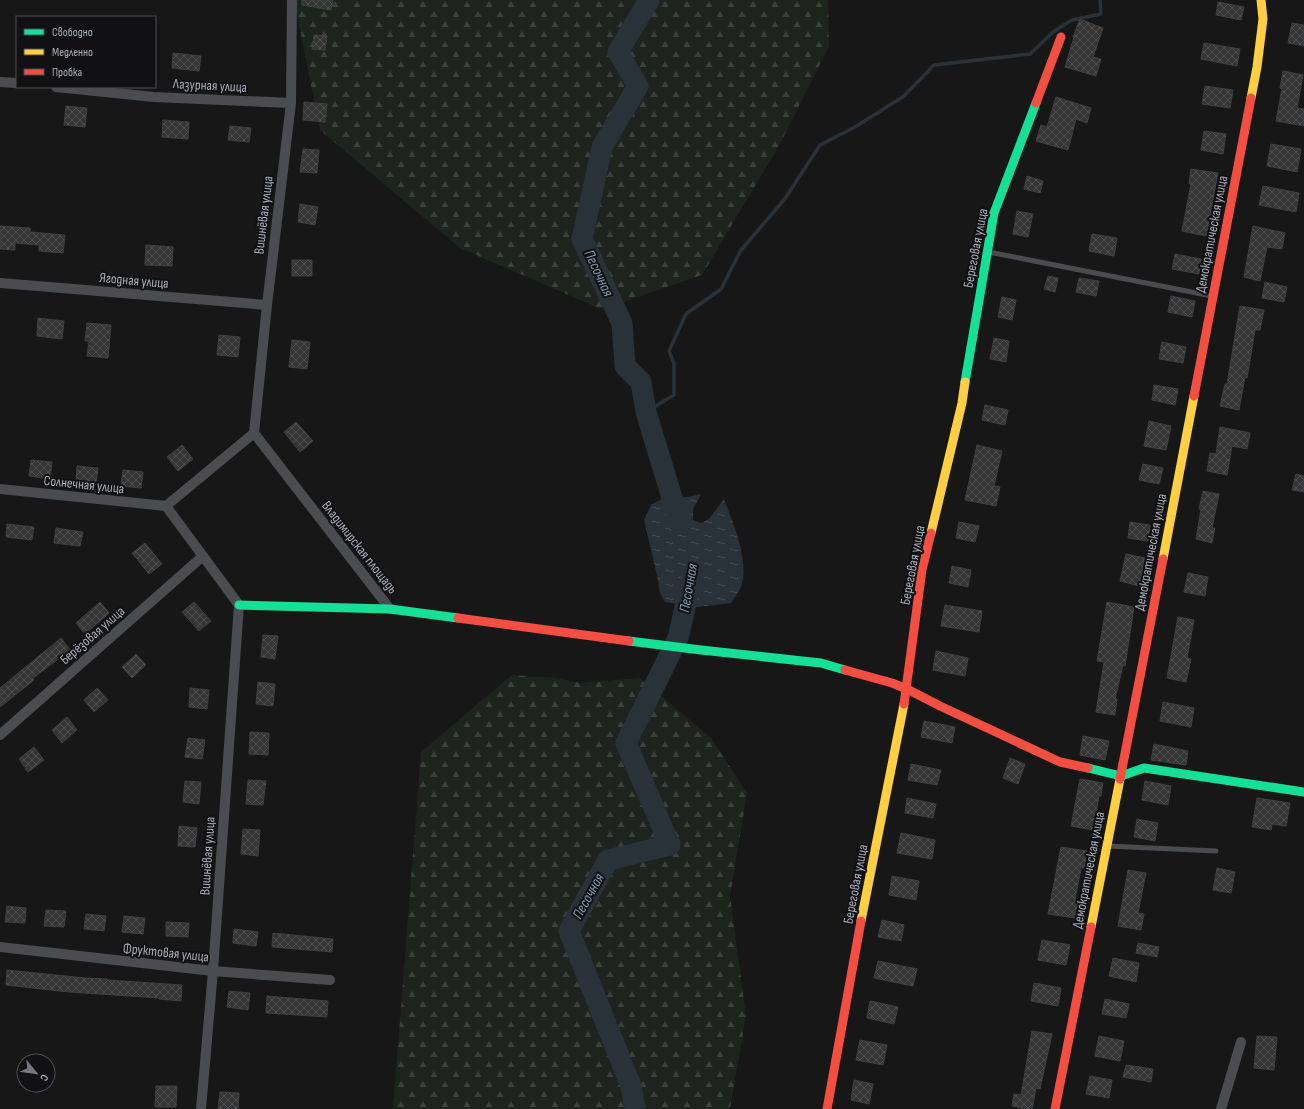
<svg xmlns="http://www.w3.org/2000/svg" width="1304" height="1109" font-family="'Sofia Sans Condensed',sans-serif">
	<defs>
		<pattern id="forest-firs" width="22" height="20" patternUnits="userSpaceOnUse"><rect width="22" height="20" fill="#1d241e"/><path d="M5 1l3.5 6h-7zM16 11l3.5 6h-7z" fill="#3b413d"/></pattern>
		<pattern id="water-ripples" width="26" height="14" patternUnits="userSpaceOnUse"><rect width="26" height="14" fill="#2a3239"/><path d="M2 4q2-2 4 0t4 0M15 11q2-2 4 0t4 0" fill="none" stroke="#464d54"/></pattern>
		<pattern id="building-cross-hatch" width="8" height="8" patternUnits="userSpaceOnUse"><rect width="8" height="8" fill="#353536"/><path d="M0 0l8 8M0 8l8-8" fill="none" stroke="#4f5051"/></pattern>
	</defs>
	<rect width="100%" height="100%" fill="#171717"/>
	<path fill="url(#forest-firs)" d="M 294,0 L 828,0 L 829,46 L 780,144 L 702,275 L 601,309 L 460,248 L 320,130 Z
		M 512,675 L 555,678 L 580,683 L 640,678 L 711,738 L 747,793 L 730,896 L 746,1016 L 730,1109 L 393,1109 L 421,752 Z"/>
	<path fill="url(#water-ripples)" d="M 701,494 L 693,509 L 693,520 L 701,523 L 709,519 L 724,499 C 733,524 746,551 743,579 C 742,588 736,596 731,603 L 698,607 L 665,602 L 660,593 L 657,575 L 644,520 L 651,505 L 666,497 L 689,497 Z"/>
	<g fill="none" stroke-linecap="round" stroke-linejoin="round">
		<path stroke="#2a3239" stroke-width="3.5" d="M 646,412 L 674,395 L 674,363 L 669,351 L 686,314 L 721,289 L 741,250 L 784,200 L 820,145 L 855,127 L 904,96 L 934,65 L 1030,54 L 1053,32 L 1072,20 L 1101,14 L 1100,0"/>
		<path stroke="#2a3239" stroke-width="21" d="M 649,0 L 618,52 L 638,86 L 602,147 L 582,239 L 622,323 L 625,366 L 641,382 L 646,412 L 680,524
			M 635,1109 L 631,1086 L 569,931 L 608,860 L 670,845 L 626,743 L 678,638 L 692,578"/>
	</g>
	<path fill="url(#building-cross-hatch)" stroke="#3f4043" d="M 302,0 L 333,0 L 331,10 L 302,5 Z
		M 1218,2 L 1244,7 L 1241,20 L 1216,15 Z
		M 1080,19 L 1103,28 L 1093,57 L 1101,59 L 1096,76 L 1065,67 L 1074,37 L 1073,37 Z
		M 1292,23 L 1304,25 L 1304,46 L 1288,43 Z
		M 314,35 L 327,36 L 325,50 L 312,49 Z
		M 1204,43 L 1240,49 L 1237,66 L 1201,59 Z
		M 173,53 L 201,56 L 199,71 L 172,68 Z
		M 1283,71 L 1303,75 L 1297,108 L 1304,109 L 1304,126 L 1276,121 L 1282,89 L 1280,88 Z
		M 1205,86 L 1233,90 L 1230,108 L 1202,104 Z
		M 1056,97 L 1091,108 L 1087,123 L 1076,119 L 1068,150 L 1036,141 L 1041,125 L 1047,127 Z
		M 304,102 L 327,104 L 325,122 L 303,120 Z
		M 66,106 L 87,108 L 85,127 L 64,125 Z
		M 163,120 L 189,122 L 188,139 L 162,137 Z
		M 230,126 L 251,128 L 249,142 L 228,140 Z
		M 1204,131 L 1226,134 L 1223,154 L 1201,150 Z
		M 1271,144 L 1301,149 L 1297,172 L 1267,166 Z
		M 303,149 L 319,150 L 317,173 L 300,172 Z
		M 1191,169 L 1218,173 L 1206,236 L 1182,231 L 1191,184 L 1189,184 Z
		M 1027,176 L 1043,181 L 1040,193 L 1024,189 Z
		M 1263,186 L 1299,193 L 1296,212 L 1259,205 Z
		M 300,204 L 318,207 L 315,225 L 298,222 Z
		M 1017,211 L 1033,214 L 1028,237 L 1013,234 Z
		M 0,226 L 30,228 L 30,232 L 65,235 L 63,253 L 39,251 L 39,245 L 15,243 L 15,250 L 0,249 Z
		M 1253,226 L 1285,233 L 1282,249 L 1267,247 L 1260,281 L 1244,277 Z
		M 1092,234 L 1117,238 L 1114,256 L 1089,251 Z
		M 146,245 L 173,247 L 172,266 L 145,265 Z
		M 1175,254 L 1201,259 L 1199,274 L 1172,269 Z
		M 292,260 L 312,260 L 312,276 L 292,276 Z
		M 1048,276 L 1058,278 L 1055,292 L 1044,289 Z
		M 1079,278 L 1099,281 L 1096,296 L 1076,292 Z
		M 1265,282 L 1287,287 L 1284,302 L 1262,298 Z
		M 1171,296 L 1195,301 L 1192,317 L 1168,312 Z
		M 1002,297 L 1016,300 L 1012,320 L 998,317 Z
		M 1240,306 L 1264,310 L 1260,330 L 1255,330 L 1247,378 L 1245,377 L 1239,410 L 1220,406 L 1225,384 L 1227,384 Z
		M 38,318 L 64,321 L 62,339 L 37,336 Z
		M 87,323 L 111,325 L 108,358 L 87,356 L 89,341 L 85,341 Z
		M 219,335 L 240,337 L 238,357 L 217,355 Z
		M 994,338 L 1009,341 L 1006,362 L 990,359 Z
		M 292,340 L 310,342 L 307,369 L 289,367 Z
		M 1162,342 L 1186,347 L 1183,363 L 1159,359 Z
		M 1154,385 L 1178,389 L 1175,405 L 1152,400 Z
		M 985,405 L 1008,410 L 1005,425 L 982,420 Z
		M 1149,421 L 1171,426 L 1166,450 L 1144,446 Z
		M 296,422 L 313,441 L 300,452 L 284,432 Z
		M 1220,427 L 1250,433 L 1247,449 L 1232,446 L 1227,475 L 1207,471 L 1210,453 L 1216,454 Z
		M 182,445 L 193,459 L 178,471 L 167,457 Z
		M 977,445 L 1002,451 L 994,486 L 1000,487 L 996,506 L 965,500 Z
		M 31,460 L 52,462 L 50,479 L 29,476 Z
		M 1143,464 L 1163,468 L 1159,484 L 1139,480 Z
		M 77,466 L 98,468 L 96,483 L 76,481 Z
		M 123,470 L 143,472 L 141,488 L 121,486 Z
		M 1296,474 L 1304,476 L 1304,492 L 1292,490 Z
		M 1203,491 L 1219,494 L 1212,528 L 1215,528 L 1212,543 L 1196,539 L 1201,509 L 1199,509 Z
		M 959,522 L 979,526 L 975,542 L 956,538 Z
		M 1130,522 L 1150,525 L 1148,541 L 1128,538 Z
		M 7,524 L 34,527 L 32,540 L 6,537 Z
		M 56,528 L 83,532 L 80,546 L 54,543 Z
		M 145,543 L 162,564 L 149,574 L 132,553 Z
		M 1126,554 L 1145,558 L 1139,586 L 1120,581 Z
		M 952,566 L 971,570 L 968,587 L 949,583 Z
		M 1188,573 L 1208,577 L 1205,596 L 1184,592 Z
		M 100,602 L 109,613 L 85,634 L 76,623 Z
		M 194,602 L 211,621 L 199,631 L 182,612 Z
		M 1107,602 L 1134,607 L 1125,666 L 1123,665 L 1115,699 L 1117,699 L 1115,715 L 1096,712 L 1104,662 L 1097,661 Z
		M 945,605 L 982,611 L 979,632 L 941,626 Z
		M 1178,617 L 1194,620 L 1187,658 L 1191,659 L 1186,682 L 1167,678 Z
		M 263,635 L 278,636 L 275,659 L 261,657 Z
		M 61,638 L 70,650 L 33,678 L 34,680 L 0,707 L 0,688 Z
		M 936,651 L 968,658 L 965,676 L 933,670 Z
		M 136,654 L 146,665 L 132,678 L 122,667 Z
		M 258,682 L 275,684 L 273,706 L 256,704 Z
		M 97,688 L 108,700 L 94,712 L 84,700 Z
		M 190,688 L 209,690 L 207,709 L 189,707 Z
		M 1163,702 L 1194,708 L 1191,727 L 1160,721 Z
		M 67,717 L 77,730 L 62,743 L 52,730 Z
		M 924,721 L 955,727 L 952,743 L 921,737 Z
		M 250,732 L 269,733 L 268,755 L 249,754 Z
		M 1083,736 L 1109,741 L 1105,760 L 1080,755 Z
		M 188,738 L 205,740 L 202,759 L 185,757 Z
		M 1154,744 L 1188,751 L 1186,765 L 1151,760 Z
		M 34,747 L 44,760 L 28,772 L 19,759 Z
		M 1010,758 L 1025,764 L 1018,784 L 1003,778 Z
		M 911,764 L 941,770 L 937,785 L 908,780 Z
		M 1080,779 L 1103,783 L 1101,796 L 1099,796 L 1093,830 L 1071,826 Z
		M 248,780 L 266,781 L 263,805 L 246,804 Z
		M 185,781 L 201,782 L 199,804 L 183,802 Z
		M 1145,781 L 1171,786 L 1168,805 L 1142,800 Z
		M 907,798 L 936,804 L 933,818 L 905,813 Z
		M 1257,798 L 1290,803 L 1286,826 L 1272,824 L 1271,830 L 1252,827 Z
		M 1137,819 L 1158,823 L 1155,841 L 1134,837 Z
		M 179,826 L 197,828 L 195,847 L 178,846 Z
		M 243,829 L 260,830 L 258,856 L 241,854 Z
		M 901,833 L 935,840 L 932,859 L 897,853 Z
		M 1061,847 L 1087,851 L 1084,868 L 1081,868 L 1075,900 L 1078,901 L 1075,918 L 1048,914 Z
		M 1217,868 L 1235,872 L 1231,893 L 1213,890 Z
		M 1128,870 L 1146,873 L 1138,913 L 1144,914 L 1141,930 L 1118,926 Z
		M 892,876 L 919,881 L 916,900 L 889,895 Z
		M 7,906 L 26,908 L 25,923 L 5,922 Z
		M 46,910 L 66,911 L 64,927 L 44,926 Z
		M 86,914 L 106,916 L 104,931 L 84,929 Z
		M 124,916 L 145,918 L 143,934 L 122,932 Z
		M 882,920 L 904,925 L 901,941 L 878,937 Z
		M 166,922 L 189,923 L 188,937 L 166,936 Z
		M 234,929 L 258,932 L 256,946 L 233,943 Z
		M 273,933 L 333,939 L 332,952 L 272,947 Z
		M 1042,940 L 1070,945 L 1066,965 L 1038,960 Z
		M 1138,943 L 1159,947 L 1157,957 L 1136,953 Z
		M 1113,958 L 1139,963 L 1136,982 L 1109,976 Z
		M 878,961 L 917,969 L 913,986 L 874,978 Z
		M 7,970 L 85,978 L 107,979 L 107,980 L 182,985 L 181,1001 L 159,999 L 159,998 L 69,992 L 6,985 Z
		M 1034,983 L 1061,988 L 1058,1006 L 1031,1001 Z
		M 229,991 L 250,993 L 248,1010 L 227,1007 Z
		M 267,996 L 328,1001 L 327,1017 L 266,1013 Z
		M 1105,999 L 1129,1004 L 1126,1018 L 1102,1014 Z
		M 870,1001 L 898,1007 L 894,1024 L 867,1018 Z
		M 1032,1031 L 1052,1034 L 1040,1089 L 1036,1088 L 1032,1109 L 1028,1109 L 1012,1106 L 1014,1094 L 1021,1095 Z
		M 1099,1036 L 1124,1041 L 1120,1061 L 1095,1056 Z
		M 1257,1036 L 1277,1037 L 1274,1070 L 1254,1068 Z
		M 860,1040 L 887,1045 L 883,1065 L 856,1060 Z
		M 1126,1065 L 1153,1069 L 1151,1082 L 1123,1077 Z
		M 1090,1076 L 1112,1080 L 1109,1098 L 1086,1094 Z
		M 854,1080 L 873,1084 L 869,1104 L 851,1100 Z
		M 156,1086 L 177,1086 L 176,1107 L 155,1107 Z
		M 220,1092 L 239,1093 L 238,1109 L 218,1109 Z"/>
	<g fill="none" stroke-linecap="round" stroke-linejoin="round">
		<path stroke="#4b4c50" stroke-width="5" d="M 989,252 L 1212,296
			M 1108,846 L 1216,851"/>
		<path stroke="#4b4c50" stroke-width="10" d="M 0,82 L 17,83
			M 56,87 L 154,97 L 291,103
			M 0,283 L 267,305
			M 254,433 L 267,305 L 291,103 L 292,0
			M 254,433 L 390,609
			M 0,489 L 166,506
			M 166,506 L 239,605 L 213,971 L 201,1109
			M 166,506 L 254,433
			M 0,735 L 203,556
			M 0,947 L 213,971 L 330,980
			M 1221,1109 L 1241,1042"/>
		<path stroke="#16e098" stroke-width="9" d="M 965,382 L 994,213 L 1036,103
			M 239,605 L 390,609 L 458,618
			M 629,641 L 701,650 L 821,663 L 845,670
			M 1088,768 L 1121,776 L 1144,768 L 1304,792"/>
		<path stroke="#ffcf43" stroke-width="9" d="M 1251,98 L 1257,67 L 1263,19 L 1261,0
			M 931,533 L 962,403 L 965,382
			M 1163,559 L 1194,396
			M 861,921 L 904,704
			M 1091,927 L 1120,779"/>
		<path stroke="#f24e42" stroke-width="9" d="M 1036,103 L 1061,37
			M 1194,396 L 1251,98
			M 458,618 L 629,641
			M 845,670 L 892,683 L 907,689 L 940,706 L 1060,762 L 1088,768
			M 904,704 L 922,570 L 931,533
			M 1120,779 L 1163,559
			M 827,1109 L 861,921
			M 1055,1109 L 1091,927"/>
	</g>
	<g text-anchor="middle" stroke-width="4" stroke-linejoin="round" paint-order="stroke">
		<g font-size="14" fill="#a8adb8" stroke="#111113">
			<text transform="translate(210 85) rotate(3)" y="5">Лазурная улица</text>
			<text transform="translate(263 215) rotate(-83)" y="5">Вишнёвая улица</text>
			<text transform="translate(1211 234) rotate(-79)" y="5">Демократическая улица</text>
			<text transform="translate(975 248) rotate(-79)" y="5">Береговая улица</text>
			<text transform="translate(134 280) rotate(5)" y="5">Ягодная улица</text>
			<text transform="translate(84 484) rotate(6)" y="5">Солнечная улица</text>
			<text transform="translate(360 547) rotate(52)" y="5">Владимирская площадь</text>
			<text transform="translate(1150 552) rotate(-79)" y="5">Демократическая улица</text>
			<text transform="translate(912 565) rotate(-79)" y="5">Береговая улица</text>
			<text transform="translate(92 635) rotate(-41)" y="5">Берёзовая улица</text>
			<text transform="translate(207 856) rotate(-86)" y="5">Вишнёвая улица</text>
			<text transform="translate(1088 870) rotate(-79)" y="5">Демократическая улица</text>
			<text transform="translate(855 884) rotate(-79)" y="5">Береговая улица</text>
			<text transform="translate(166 952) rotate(6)" y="5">Фруктовая улица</text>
		</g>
		<g font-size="15" font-style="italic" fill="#7f9bb3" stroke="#111113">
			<text transform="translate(599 273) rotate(65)" y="5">Песочная</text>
			<text transform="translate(688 588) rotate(-80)" y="5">Песочная</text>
			<text transform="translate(588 896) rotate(-61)" y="5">Песочная</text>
		</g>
	</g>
	<rect x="16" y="16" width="140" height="72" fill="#111113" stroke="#4d4f55"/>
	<rect x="24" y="29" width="20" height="6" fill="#16e098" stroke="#4d4f55"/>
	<text x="52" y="36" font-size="12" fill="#a8adb8">Свободно</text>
	<rect x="24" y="49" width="20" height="6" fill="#ffcf43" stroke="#4d4f55"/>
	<text x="52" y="56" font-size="12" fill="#a8adb8">Медленно</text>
	<rect x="24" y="69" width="20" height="6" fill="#f24e42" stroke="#4d4f55"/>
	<text x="52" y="76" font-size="12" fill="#a8adb8">Пробка</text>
	<g transform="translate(36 1073) rotate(119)"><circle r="19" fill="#111113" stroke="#4d4f55"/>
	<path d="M0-3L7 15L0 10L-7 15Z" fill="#757880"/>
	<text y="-6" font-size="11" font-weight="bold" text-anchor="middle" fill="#a8adb8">С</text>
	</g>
</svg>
